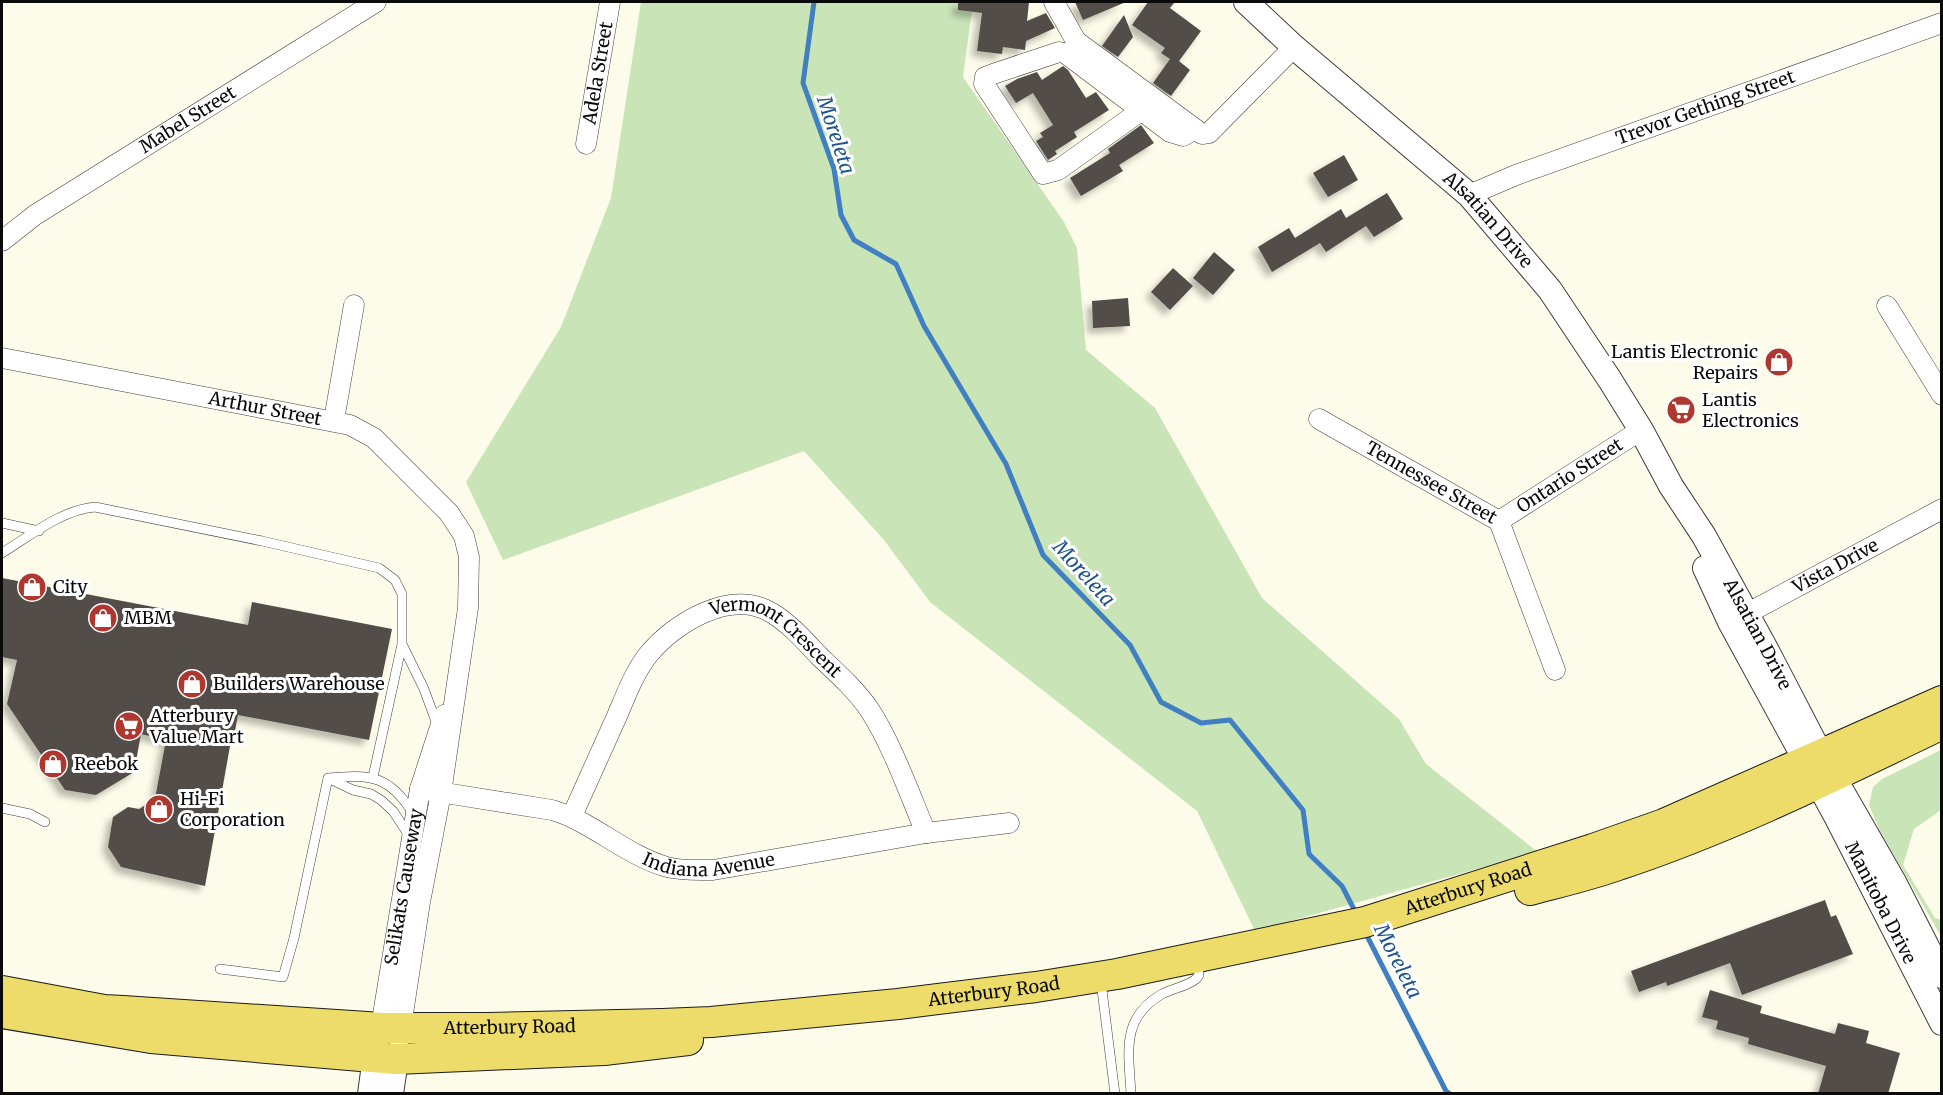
<svg xmlns="http://www.w3.org/2000/svg" width="1943" height="1095" font-family="Merriweather,serif">
	<defs>
		<filter id="shadow"><feDropShadow dx="-5.5" dy="5.5" stdDeviation="3" flood-color="#0004"/></filter>
	</defs>
	<rect width="100%" height="100%" fill="#fdfcea"/>
	<path fill="#c9e4b7" d="M 641,2 L 973,2 L 963,77 L 1064,222 L 1077,248 L 1086,350 L 1155,408 L 1262,598 L 1399,719 L 1426,764 L 1538,852 L 1255,931 L 1197,811 L 930,602 L 884,540 L 804,451 L 503,560 L 466,482 L 561,327 L 611,198 Z
		M 1941,750 L 1941,810 L 1914,829 L 1903,865 L 1935,918 L 1941,920 L 1941,936 L 1880,831 L 1869,805 L 1873,787 L 1882,779 Z"/>
	<g fill="none" stroke-linecap="round" stroke-linejoin="round">
		<path stroke="#407fc1" stroke-width="5" d="M 814,2 L 803,83 L 834,169 L 841,215 L 854,240 L 896,264 L 924,326 L 1006,464 L 1043,555 L 1130,645 L 1161,702 L 1201,723 L 1230,720 L 1303,810 L 1309,854 L 1342,886 L 1357,915
			M 1365,932 L 1446,1091 L 1450,1094"/>
	</g>
	<path fill="#524d48" filter="url(#shadow)" d="M 958,2 L 1029,2 L 1027,21 L 1046,13 L 1055,28 L 1026,41 L 1025,50 L 1003,47 L 1002,54 L 977,51 L 982,13 L 958,10 Z
		M 1075,2 L 1126,2 L 1083,20 Z
		M 1148,2 L 1175,2 L 1170,8 L 1201,31 L 1179,61 L 1190,70 L 1171,96 L 1153,83 L 1170,59 L 1161,53 L 1165,48 L 1132,25 Z
		M 1124,15 L 1133,37 L 1118,57 L 1102,46 Z
		M 1063,66 L 1068,70 L 1086,98 L 1096,92 L 1109,110 L 1074,132 L 1077,137 L 1055,151 L 1057,154 L 1048,160 L 1036,141 L 1043,137 L 1040,133 L 1053,125 L 1033,93 L 1016,103 L 1005,86 L 1017,79 L 1037,72 L 1042,80 Z
		M 1141,125 L 1154,143 L 1119,165 L 1123,171 L 1081,196 L 1070,178 L 1110,153 L 1108,149 Z
		M 1344,155 L 1358,180 L 1328,197 L 1313,173 Z
		M 1387,193 L 1403,219 L 1374,237 L 1366,226 L 1326,252 L 1320,243 L 1272,272 L 1258,247 L 1289,228 L 1295,238 L 1341,209 L 1346,218 Z
		M 1214,252 L 1235,270 L 1213,295 L 1193,278 Z
		M 1173,268 L 1193,286 L 1170,310 L 1151,292 Z
		M 1128,298 L 1130,326 L 1093,328 L 1092,301 Z
		M 2,578 L 248,625 L 252,602 L 392,629 L 369,740 L 238,715 L 234,736 L 232,735 L 205,886 L 121,867 L 108,847 L 113,817 L 128,807 L 139,809 L 155,799 L 166,740 L 141,734 L 134,772 L 96,795 L 65,790 L 7,704 L 17,660 L 2,657 Z
		M 1825,900 L 1831,917 L 1836,915 L 1853,954 L 1742,995 L 1730,963 L 1667,986 L 1666,982 L 1639,992 L 1631,971 Z
		M 1710,990 L 1762,1006 L 1760,1013 L 1835,1034 L 1838,1023 L 1869,1031 L 1866,1043 L 1900,1053 L 1888,1094 L 1818,1094 L 1826,1066 L 1748,1044 L 1749,1038 L 1716,1029 L 1718,1021 L 1702,1017 Z"/>
	<g fill="none" stroke-linecap="round" stroke-linejoin="round">
		<g stroke="#3d3d3d" stroke-width="10">
			<path id="service" d="M 2,523 L 39,531
				M 2,553 C 30,536 61,510 95,507 L 262,541 L 379,568 L 395,580 L 402,594 L 402,644 L 373,777
				M 402,644 L 424,689 L 438,727
				M 328,778 C 370,774 390,775 414,815
				M 330,779 L 353,790 L 371,794 L 381,800 L 393,811 L 410,837
				M 2,808 L 30,814 L 45,822
				M 220,969 L 283,977 L 294,938 L 328,778
				M 1101,982 L 1115,1094
				M 1131,1094 C 1129,1053 1120,1018 1162,994 C 1173,988 1186,987 1196,979 L 1199,975 L 1197,961"/>
		</g>
		<g stroke="#3d3d3d" stroke-width="21">
			<g id="minor">
				<path d="M 1054,2 L 1076,41 L 1202,134 L 1209,133 L 1294,47"/>
				<path d="M 1142,110 L 1058,170 L 1043,174 L 984,84 L 985,77 L 993,74 L 1059,52 L 1065,53 L 1170,132 L 1183,136 L 1195,129"/>
				<path id="s1" d="M 586,144 L 610,2"/>
				<path id="s2" d="M 1469,195 L 1516,175 L 1942,23"/>
				<path id="s3" d="M 2,241 L 35,215 L 376,2"/>
				<path d="M 1887,306 L 1942,395"/>
				<path id="s4" d="M 2,358 L 350,425 L 374,438 L 449,513 L 464,536 L 469,557 L 468,608 L 441,793 L 420,902 L 399,1040"/>
				<path id="s5" d="M 1319,419 L 1499,521 L 1555,670"/>
				<path d="M 334,420 L 354,305"/>
				<path id="s6" d="M 1499,521 L 1641,430"/>
				<path id="s7" d="M 1735,620 L 1942,509"/>
				<path id="s8" d="M 420,789 L 552,810 C 593,822 625,855 667,867 C 682,871 698,870 713,870 L 926,833 L 1009,823"/>
				<path id="s9" d="M 572,816 C 587,782 602,749 617,716 C 626,695 634,673 648,655 C 674,623 731,588 772,613 C 790,624 805,641 819,656 C 837,673 855,689 869,709 C 892,744 910,795 926,833"/>
				<path id="s10" d="M 379,1039 L 420,789 L 444,715"/>
			</g>
		</g>
		<g stroke="#3d3d3d" stroke-width="26">
			<g id="tertiary">
				<path id="s11" d="M 1246,2 L 1294,47 L 1469,195 L 1550,290 L 1610,380 L 1641,430 L 1671,486 L 1704,536 L 1766,649 L 1821,755 L 1894,882 L 1942,976"/>
				<path id="s12" d="M 1705,568 L 1730,622 L 1837,818 L 1942,1023"/>
				<path d="M 370,1094 L 375,1057"/>
				<path d="M 391,1094 L 396,1059"/>
			</g>
		</g>
		<g stroke="#1b1b1b" stroke-width="32">
			<g id="primary">
				<path d="M 1530,890 C 1560,882 1590,875 1618,865 C 1730,828 1836,775 1942,724"/>
				<path id="s13" d="M 2,991 L 104,1010 L 123,1011 L 382,1028 L 488,1028 L 662,1024 L 711,1022 L 898,1004 L 1036,987 L 1117,974 L 1365,922 L 1593,849 L 1664,824 L 1942,701"/>
				<path d="M 2,1013 L 151,1038 L 396,1059 L 604,1050 L 688,1040"/>
			</g>
		</g>
		<use href="#service" stroke="#fff" stroke-width="9"/>
		<use href="#minor" stroke="#fff" stroke-width="20"/>
		<use href="#tertiary" stroke="#fff" stroke-width="24"/>
		<use href="#primary" stroke="#eddb6a" stroke-width="30"/>
	</g>
	<defs>
		<g id="shop-disc" transform="scale(1.5)"><circle r="9.5" fill="#ae372f" stroke="#fff"/><path d="M-5-2.5h2.3a2.7 3.5 0 0 1 5.4 0H5L5.5 6h-11ZM-1.5-2.5h3a1.5 2.3 0 0 0-3 0Z" fill="#fff"/></g>
		<g id="supermarket-disc" transform="scale(1.5)"><circle r="9.5" fill="#ae372f" stroke="#fff"/><path d="M-6-5.5h2.5l.6 2H6L4.5 2H-2.5L-4.4-4H-6ZM-1.5 3.2a1.3 1.3 0 1 0 .1 0ZM3 3.2a1.3 1.3 0 1 0 .1 0Z" fill="#fff"/></g>
	</defs>
	<g fill-rule="evenodd">
		<use href="#shop-disc" x="1779" y="362"/>
		<use href="#supermarket-disc" x="1681" y="410"/>
		<use href="#shop-disc" x="32" y="587"/>
		<use href="#shop-disc" x="103" y="618"/>
		<use href="#shop-disc" x="192" y="684"/>
		<use href="#supermarket-disc" x="129" y="726"/>
		<use href="#shop-disc" x="53" y="764"/>
		<use href="#shop-disc" x="159" y="809"/>
	</g>
	<g text-anchor="middle" stroke-width="6" stroke-linejoin="round" paint-order="stroke">
		<g font-size="18" fill="#0a0a0a" stroke="#fff">
			<text dy="6" stroke="none"><textPath href="#s1" startOffset="72">Adela Street</textPath></text>
			<text dy="6" stroke="none"><textPath href="#s2" startOffset="252">Trevor Gething Street</textPath></text>
			<text dy="6" stroke="none"><textPath href="#s3" startOffset="222">Mabel Street</textPath></text>
			<text dy="6" stroke="none"><textPath href="#s11" startOffset="326">Alsatian Drive</textPath></text>
			<text dy="6" stroke="none"><textPath href="#s4" startOffset="268">Arthur Street</textPath></text>
			<text dy="6" stroke="none"><textPath href="#s6" startOffset="84">Ontario Street</textPath></text>
			<text dy="6" stroke="none"><textPath href="#s5" startOffset="129">Tennessee Street</textPath></text>
			<text dy="6" stroke="none"><textPath href="#s7" startOffset="114">Vista Drive</textPath></text>
			<text dy="6" stroke="none"><textPath href="#s11" startOffset="822">Alsatian Drive</textPath></text>
			<text dy="6" stroke="none"><textPath href="#s9" startOffset="333">Vermont Crescent</textPath></text>
			<text dy="6" stroke="none"><textPath href="#s8" startOffset="304">Indiana Avenue</textPath></text>
			<text dy="6" stroke="none"><textPath href="#s10" startOffset="154">Selikats Causeway</textPath></text>
			<text dy="6" stroke="none"><textPath href="#s13" startOffset="1482">Atterbury Road</textPath></text>
			<text dy="6" stroke="none"><textPath href="#s12" startOffset="378">Manitoba Drive</textPath></text>
			<text dy="6" stroke="none"><textPath href="#s13" startOffset="996">Atterbury Road</textPath></text>
			<text dy="6" stroke="none"><textPath href="#s13" startOffset="510">Atterbury Road</textPath></text>
		</g>
		<g font-size="18" fill="#0a0a0a" stroke="#fff" text-anchor="start">
			<text x="1758" y="358" text-anchor="end">Lantis Electronic<tspan x="1758" dy="21">Repairs</tspan></text>
			<text x="1702" y="406">Lantis<tspan x="1702" dy="21">Electronics</tspan></text>
			<text x="53" y="593">City</text>
			<text x="124" y="624">MBM</text>
			<text x="213" y="690">Builders Warehouse</text>
			<text x="150" y="722">Atterbury<tspan x="150" dy="21">Value Mart</tspan></text>
			<text x="74" y="770">Reebok</text>
			<text x="180" y="805">Hi-Fi<tspan x="180" dy="21">Corporation</tspan></text>
		</g>
		<g font-size="20" font-style="italic" fill="#1f5390" stroke="#fff">
			<text transform="translate(836 135) rotate(72)" y="7">Moreleta</text>
			<text transform="translate(1084 573) rotate(48)" y="7">Moreleta</text>
			<text transform="translate(1398 961) rotate(63)" y="7">Moreleta</text>
		</g>
	</g>
	<rect width="1943" height="1095" fill="none" stroke="#0a0a0a" stroke-width="6"/>
</svg>
